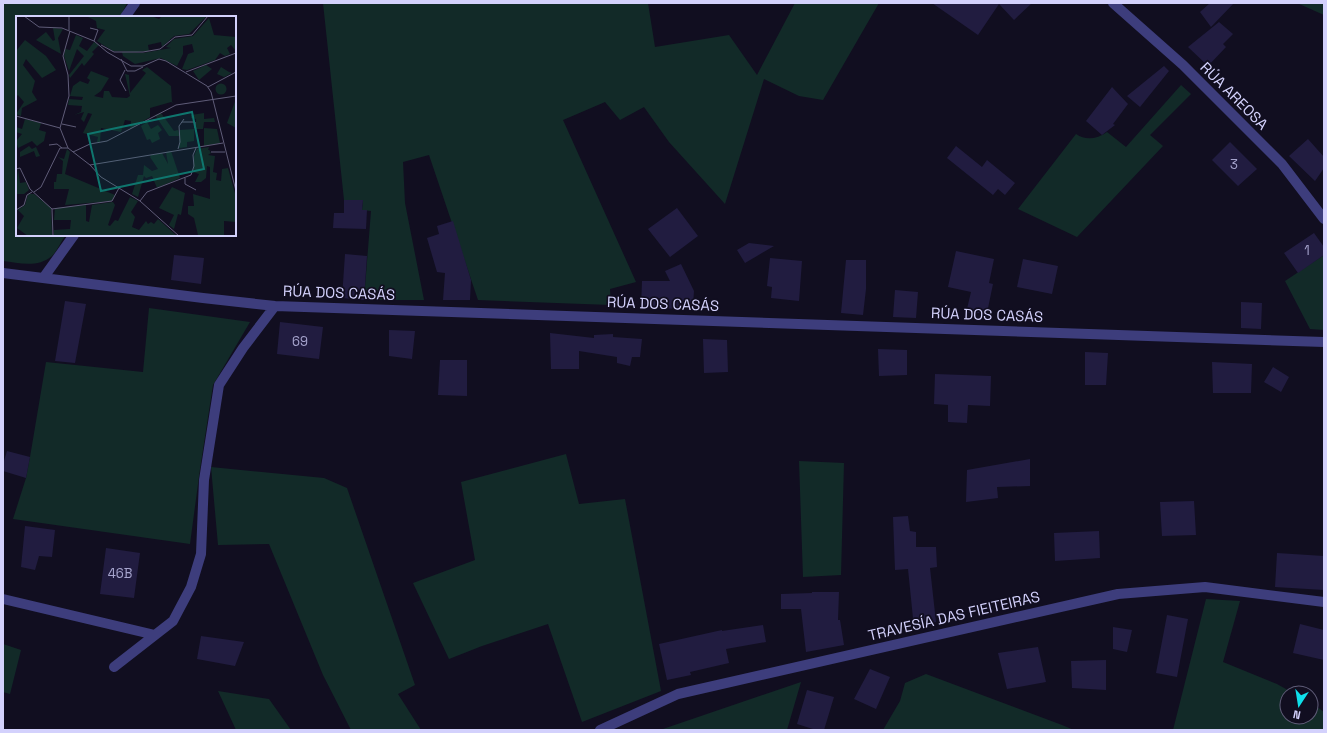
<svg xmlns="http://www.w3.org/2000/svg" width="1327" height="733" font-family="'Space Grotesk',sans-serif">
	<rect width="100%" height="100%" fill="#110e20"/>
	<path fill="#122a28" d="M 3,3 L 127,3 L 120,17 L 17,17 L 17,235 L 66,235 C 61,241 57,251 52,256 C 38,268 19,263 3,261 Z
		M 323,3 L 648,3 L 655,47 L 729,35 L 757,75 L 795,3 L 879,3 L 823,100 L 799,96 L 764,79 L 725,204 L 669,142 L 644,107 L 620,120 L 605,102 L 563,120 L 636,282 L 610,289 L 611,305 L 478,300 L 429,155 L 403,162 L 405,203 L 424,300 L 364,300 L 371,211 L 362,210 L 363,200 L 344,200 Z
		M 1297,3 L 1324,3 L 1324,15 Z
		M 1181,85 L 1191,94 L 1150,135 L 1163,146 L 1077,237 L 1018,209 L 1076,134 C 1086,141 1097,139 1107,132 L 1126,147 Z
		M 1324,255 L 1324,330 L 1310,329 L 1285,281 Z
		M 149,308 L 250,322 L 213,385 L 200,469 L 190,544 L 13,519 L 26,478 L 30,457 L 46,362 L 143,372 Z
		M 566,454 L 579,504 L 625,499 L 661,691 L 582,722 L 548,624 L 482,646 L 449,659 L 413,583 L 475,560 L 461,482 Z
		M 799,461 L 844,463 L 841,575 L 803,577 Z
		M 211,467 L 324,478 L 347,488 L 415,685 L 398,694 L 421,730 L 351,730 L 323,675 L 269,544 L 218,545 Z
		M 1206,599 L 1240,601 L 1223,662 L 1277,684 L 1293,693 L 1287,693 L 1287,717 L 1311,717 L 1311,703 L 1313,704 L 1324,712 L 1324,730 L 1173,730 Z
		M 3,644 L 21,650 L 10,694 L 3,692 Z
		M 926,674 L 1062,725 L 1074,730 L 883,730 L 900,701 L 905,683 Z
		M 801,682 L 787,730 L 660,730 Z
		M 218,691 L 269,699 L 291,730 L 236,730 Z"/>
	<path fill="#211c40" d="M 932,3 L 1032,3 L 1014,20 L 999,4 L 978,35 Z
		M 1210,3 L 1234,3 L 1211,27 L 1200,12 Z
		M 1219,22 L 1233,34 L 1223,44 L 1226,47 L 1208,66 L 1188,47 Z
		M 1164,66 L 1169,71 L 1140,107 L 1127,96 Z
		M 1112,87 L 1128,104 L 1113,124 L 1115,125 L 1102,135 L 1086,121 Z
		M 1308,139 L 1324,157 L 1324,168 L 1315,181 L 1289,156 Z
		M 1230,142 L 1257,169 L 1238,186 L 1212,160 Z
		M 956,146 L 982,167 L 987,160 L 1015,183 L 1005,195 L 998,189 L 993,195 L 947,158 Z
		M 344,200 L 363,200 L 362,210 L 367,210 L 366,229 L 333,228 L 334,213 L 344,213 Z
		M 677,208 L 698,236 L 670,257 L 648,229 Z
		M 453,221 L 471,280 L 470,300 L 443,300 L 445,273 L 437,272 L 427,238 L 439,234 L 437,226 Z
		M 1314,233 L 1324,247 L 1324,255 L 1298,273 L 1284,253 Z
		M 749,243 L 774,246 L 745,263 L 737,250 Z
		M 956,251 L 994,259 L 989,283 L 993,284 L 987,313 L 966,313 L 971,292 L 948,287 Z
		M 345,254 L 367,256 L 364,300 L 342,298 Z
		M 174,255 L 204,258 L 201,284 L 171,280 Z
		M 770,258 L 802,261 L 799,301 L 771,298 L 772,287 L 767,286 Z
		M 1023,259 L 1058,266 L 1052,294 L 1017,287 Z
		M 846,260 L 866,260 L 866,289 L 863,315 L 841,313 Z
		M 681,264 L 694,291 L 693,305 L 690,305 L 690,309 L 641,308 L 642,281 L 670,281 L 665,271 Z
		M 895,290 L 918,292 L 916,318 L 893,317 Z
		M 65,301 L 86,304 L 75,363 L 55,361 Z
		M 1241,302 L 1262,303 L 1261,329 L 1241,328 Z
		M 280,322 L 323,327 L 319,359 L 277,354 Z
		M 389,330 L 415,331 L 412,359 L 389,356 Z
		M 550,333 L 594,338 L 594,335 L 613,334 L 613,337 L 642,339 L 640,357 L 632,357 L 630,366 L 617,363 L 617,357 L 579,351 L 579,369 L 551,369 Z
		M 703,339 L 727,340 L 728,372 L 704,373 Z
		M 878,349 L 907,350 L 907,375 L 879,376 Z
		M 1085,352 L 1108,353 L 1106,385 L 1085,385 Z
		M 440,360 L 467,360 L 467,396 L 438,395 Z
		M 1212,362 L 1252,364 L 1251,393 L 1213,393 Z
		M 1273,367 L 1289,377 L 1281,392 L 1264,382 Z
		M 935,374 L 991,376 L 990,406 L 968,405 L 967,423 L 948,422 L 948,405 L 934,404 Z
		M 7,451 L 30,457 L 26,478 L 3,471 L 3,464 Z
		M 1030,459 L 1030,486 L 997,487 L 998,498 L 966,502 L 967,470 Z
		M 1194,501 L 1196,535 L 1162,536 L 1160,502 Z
		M 908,516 L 910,531 L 916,532 L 916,547 L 936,547 L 937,567 L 930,568 L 936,622 L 914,628 L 908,569 L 895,570 L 893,517 Z
		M 25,526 L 55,530 L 52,557 L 39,556 L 35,570 L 21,567 Z
		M 1099,531 L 1100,558 L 1055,561 L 1054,533 Z
		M 106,548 L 140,553 L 134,598 L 100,594 Z
		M 1277,553 L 1324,556 L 1324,590 L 1275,587 Z
		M 812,592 L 839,592 L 838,620 L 840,620 L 844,645 L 806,652 L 801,609 L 781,609 L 781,594 L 812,593 Z
		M 1167,615 L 1188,619 L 1177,677 L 1156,673 Z
		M 1300,624 L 1324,630 L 1324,660 L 1293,653 Z
		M 763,625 L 766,642 L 726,649 L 729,663 L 690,672 L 691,675 L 667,680 L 659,644 L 722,630 L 722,631 Z
		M 1113,627 L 1132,630 L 1127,652 L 1113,649 Z
		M 201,636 L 244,642 L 235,666 L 197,659 Z
		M 1038,647 L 1046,682 L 1007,689 L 998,653 Z
		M 1106,660 L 1106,690 L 1072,688 L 1071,661 Z
		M 870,669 L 890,677 L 876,709 L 854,699 Z
		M 807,690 L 834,697 L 824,730 L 816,730 L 797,724 Z"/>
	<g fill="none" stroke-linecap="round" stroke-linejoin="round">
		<path stroke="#3d3d7c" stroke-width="10" d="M 1113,3 L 1183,65 L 1282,164 L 1324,219
			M 125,17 L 135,3
			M 3,273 L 203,298 L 275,306 L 1324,342
			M 44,277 L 74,235
			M 3,599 L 155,635
			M 114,667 L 173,621 L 191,587 L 201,554 L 204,480 L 219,385 L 243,348 L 275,306
			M 600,730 L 678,694 L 1118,594 L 1205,587 L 1324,602"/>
	</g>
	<g text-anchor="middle" stroke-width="3.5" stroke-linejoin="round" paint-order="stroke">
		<g font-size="13" fill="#a6a4cd">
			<text x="1234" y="169">3</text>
			<text x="1307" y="255">1</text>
			<text x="300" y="346">69</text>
			<text x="120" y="578">46B</text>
		</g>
		<g font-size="15" fill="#d3d1fc" stroke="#110e20">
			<text transform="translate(1234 96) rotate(45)" y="5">RÚA AREOSA</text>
			<text transform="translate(339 293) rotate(2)" y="5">RÚA DOS CASÁS</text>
			<text transform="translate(663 304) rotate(2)" y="5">RÚA DOS CASÁS</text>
			<text transform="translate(987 315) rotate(2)" y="5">RÚA DOS CASÁS</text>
			<text transform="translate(954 616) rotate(-13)" y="5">TRAVESÍA DAS FIEITEIRAS</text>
		</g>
	</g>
	<g transform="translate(16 16)">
		<rect width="220" height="220" fill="#110e20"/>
		<path d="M 70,0 L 135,0 L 143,3 L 146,0 L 191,0 L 173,18 L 158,20 L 146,31 L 145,26 L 132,29 L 133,35 L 120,36 L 97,35 L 81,25 L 89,14 L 81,12 L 80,5 ZM 193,2 L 198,19 L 220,21 L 220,35 L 215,29 L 211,32 L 214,38 L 209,40 L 204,37 L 199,44 L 171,54 L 166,53 L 172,38 L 178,36 L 176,28 L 167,30 L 167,38 L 161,50 L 145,42 L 119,48 L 107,40 L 106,36 L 127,37 L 155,32 L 150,31 L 158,23 L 177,20 ZM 37,12 L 47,13 L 42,22 L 45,38 L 20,24 L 30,16 L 37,25 L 39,24 ZM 60,19 L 67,22 L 63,30 L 71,35 L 78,26 L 83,29 L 76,36 L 78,38 L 68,50 L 66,47 L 54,62 L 53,59 L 68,40 L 61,33 L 53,55 L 48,40 L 49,33 L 54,34 ZM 9,24 L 30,40 L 40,54 L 26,62 L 10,43 L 7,49 L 19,65 L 16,76 L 21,84 L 6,92 L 5,100 L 0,98 L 8,86 L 2,79 L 0,81 L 0,35 ZM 190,49 L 196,53 L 183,64 L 177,55 ZM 131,51 L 155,70 L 156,86 L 159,88 L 155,86 L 134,92 L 134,101 L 114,113 L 115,105 L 109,104 L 105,116 L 85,112 L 84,126 L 81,126 L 82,121 L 67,117 L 76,98 L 72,97 L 68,106 L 65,103 L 68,96 L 58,99 L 65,96 L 66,90 L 52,89 L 53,83 L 66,84 L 67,81 L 54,80 L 57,70 L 64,65 L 72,68 L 74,64 L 71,62 L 75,55 L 93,62 L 85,75 L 78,80 L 87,82 L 88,75 L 93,75 L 96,81 L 111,82 L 114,80 L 109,58 L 113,59 L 114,77 L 130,57 L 126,54 ZM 205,51 L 213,56 L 216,57 L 208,61 L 201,58 ZM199.5 73a5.5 5.5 0 1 1 11 0a5.5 5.5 0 1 1-11 0ZM 220,83 L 220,112 L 211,107 ZM 145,97 L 158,115 L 162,114 L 164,120 L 153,120 L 139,99 ZM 188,97 L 188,103 L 198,102 L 199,106 L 188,106 L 187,113 L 180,113 L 180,103 L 175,102 L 175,99 ZM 9,103 L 25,107 L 23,114 L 30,116 L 28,125 L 21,130 L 16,125 L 2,132 L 0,125 L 6,118 L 0,116 L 0,111 L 6,113 ZM 131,106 L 135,113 L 142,109 L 146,114 L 142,117 L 144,123 L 136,127 L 134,123 L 131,124 L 125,110 ZM 188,112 L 201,113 L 204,127 L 188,130 ZM 178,113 L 178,125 L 171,126 L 171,131 L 163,132 L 164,114 ZM 13,130 L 16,133 L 20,131 L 24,140 L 20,141 L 18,135 L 4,141 L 4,136 ZM 193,131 L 192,134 L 207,135 L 193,134 L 195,137 L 192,139 L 199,140 L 197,156 L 201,157 L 200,164 L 205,165 L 206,153 L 212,152 L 220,181 L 220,206 L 208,205 L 208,220 L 182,219 L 178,202 L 172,198 L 172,190 L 178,190 L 177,178 L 194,183 L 194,151 L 191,150 L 190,162 L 185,166 L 179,166 L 183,158 L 177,156 L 178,140 L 181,133 ZM 51,133 L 54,136 L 49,158 L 99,179 L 96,185 L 49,189 L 53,173 L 38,173 L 38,166 L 40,166 L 41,158 L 46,158 L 47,145 L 42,141 L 48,143 ZM 155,135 L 164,162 L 141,172 L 136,160 L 130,162 L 128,160 L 122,181 L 116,178 L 122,159 L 127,159 L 128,149 L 136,155 L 142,153 L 134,141 L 135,139 L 146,137 L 152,148 L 150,136 ZM 2,153 L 4,167 L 10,166 L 13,174 L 8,178 L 0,178 ZM 156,171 L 169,177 L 165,199 L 162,198 L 158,213 L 153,209 L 158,199 L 143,192 ZM 12,178 L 18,178 L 35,192 L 36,220 L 12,220 L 1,212 L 8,200 L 2,194 L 9,189 ZM 114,181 L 122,185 L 115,196 L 119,201 L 116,211 L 123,214 L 130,205 L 132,208 L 135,206 L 138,208 L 142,203 L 161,220 L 38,220 L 38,214 L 54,213 L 55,204 L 38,204 L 39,192 L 70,189 L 70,205 L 73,206 L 76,189 L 97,186 L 99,189 L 92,209 L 94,210 L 99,204 L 102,205 Z" fill="#122a28"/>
		<path fill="none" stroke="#5f5c78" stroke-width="1" d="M 8,0 L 23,11 L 46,12 L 78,25 L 91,36 L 115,50 L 127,50 L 143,43 L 150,45 L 191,70 L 195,76 L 220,175M 74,12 L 82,14 L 78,25M 53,14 L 53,0M 85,29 L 98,36 L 127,36 L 144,33 L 159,21 L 176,19 L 192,0M 105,43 L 111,55 L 119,55 L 127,51M 109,54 L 104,64 L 110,75M 170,56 L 220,37M 192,71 L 220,56M 0,100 L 44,112 L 52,132 L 74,149 L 207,127M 166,106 L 179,106 L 179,112M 46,108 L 60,111M 44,112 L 53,80 L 52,59 L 47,40 L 54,15M 33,129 L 41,128 L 46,132M 162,133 L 164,126 L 163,110 L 168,103M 57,136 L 74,128 L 91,125 L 160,89 L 220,80M 195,136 L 209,136M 74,149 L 85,161 L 124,185 L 163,220M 0,153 L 4,152 L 14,173 L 36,193 L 37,220M 169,162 L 169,168 L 180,174M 18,176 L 25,171 L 44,132 L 52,132M 124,185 L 131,176 L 175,159 L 178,150 L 177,139 L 180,132M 36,193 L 96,185 L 103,172M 0,194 L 8,189 L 11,179 L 16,176"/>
		<path fill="#0f766e" fill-opacity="0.15" stroke="#0f766e" stroke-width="2" d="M 176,96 L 188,153 L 85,175 L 72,118 Z"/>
		<rect width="220" height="220" fill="none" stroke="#d3d1fc" stroke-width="2"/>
	</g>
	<rect width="1327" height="733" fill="none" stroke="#d3d1fc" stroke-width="8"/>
	<g transform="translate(1299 705) rotate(192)"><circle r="19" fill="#110e20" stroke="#5f5c78"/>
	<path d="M0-3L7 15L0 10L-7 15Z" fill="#0fdfea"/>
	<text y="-6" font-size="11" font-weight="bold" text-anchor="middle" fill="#d3d1fc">N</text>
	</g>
</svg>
